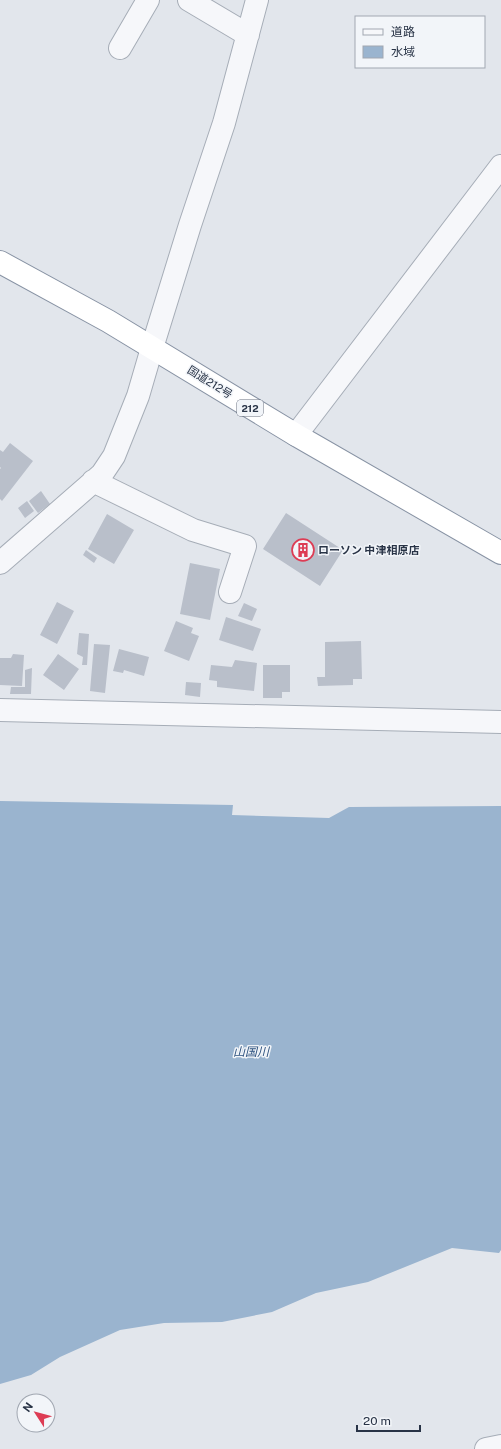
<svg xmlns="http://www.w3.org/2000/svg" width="501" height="1449" font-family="'Public Sans','Noto Sans JP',sans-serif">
	<rect width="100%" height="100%" fill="#e2e6ec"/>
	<path fill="#9ab4cf" d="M 0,801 L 233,805 L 232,815 L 329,818 L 349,807 L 501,806 L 501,1250 L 499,1253 L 452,1248 L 368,1282 L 316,1293 L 272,1312 L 222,1322 L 164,1323 L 120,1330 L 60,1357 L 31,1375 L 0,1384 Z"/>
	<path fill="#b9bfca" d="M 10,443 L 33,461 L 2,501 L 0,499 L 0,469 L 1,468 L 0,467 L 0,450 L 3,452 Z
		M 41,491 L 50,504 L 38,513 L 29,501 Z
		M 27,501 L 34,511 L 25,518 L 18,508 Z
		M 286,513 L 343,550 L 320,586 L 263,549 Z
		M 107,514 L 134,530 L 114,564 L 88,549 Z
		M 86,550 L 97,558 L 94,563 L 83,555 Z
		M 190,563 L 220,569 L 210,620 L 180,614 Z
		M 57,602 L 74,611 L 57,644 L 40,635 Z
		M 244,603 L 257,609 L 252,621 L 238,616 Z
		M 226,617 L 261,629 L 253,651 L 219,640 Z
		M 176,621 L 193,628 L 191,633 L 199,636 L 189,661 L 164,651 Z
		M 79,633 L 89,634 L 87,665 L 82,665 L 83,657 L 77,654 Z
		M 361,641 L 362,679 L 353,679 L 353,685 L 318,686 L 317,677 L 325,677 L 325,642 Z
		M 94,644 L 110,645 L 105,693 L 90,691 Z
		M 119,649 L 149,657 L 144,676 L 124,670 L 123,673 L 113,671 Z
		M 13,654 L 24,655 L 22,686 L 0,685 L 0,658 L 11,658 Z
		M 58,654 L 79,669 L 64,690 L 43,675 Z
		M 235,660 L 257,663 L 254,691 L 217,687 L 217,681 L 209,680 L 211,665 L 232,667 Z
		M 263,665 L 290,665 L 290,692 L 282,692 L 282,698 L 263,698 Z
		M 32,668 L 31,694 L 10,694 L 11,687 L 25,687 L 25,670 Z
		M 186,682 L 201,683 L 200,697 L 185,695 Z"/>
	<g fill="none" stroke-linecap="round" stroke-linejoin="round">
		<g stroke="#a6adb7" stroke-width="24">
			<path id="minor" d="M 189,0 L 248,35
				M 120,48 L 148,0
				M 93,481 L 193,530 L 245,546 L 230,592
				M 0,563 L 102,474 L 114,456 L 138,396 L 152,348 L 190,225 L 224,123 L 257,0
				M 0,710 L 501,722
				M 486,1449 L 501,1446"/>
		</g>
		<g stroke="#a6adb7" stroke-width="24">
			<path id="tertiary" d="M 296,435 L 501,166"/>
		</g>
		<g stroke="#8893a4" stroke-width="24">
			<path id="trunk" d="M 0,262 L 108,321 L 296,435 L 501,553"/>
		</g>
		<use href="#minor" stroke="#f6f7fa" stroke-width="22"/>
		<use href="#tertiary" stroke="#f6f7fa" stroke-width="22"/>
		<use href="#trunk" stroke="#fff" stroke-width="22"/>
	</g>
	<defs>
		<g id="building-ring" transform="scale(1.15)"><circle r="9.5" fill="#f2f5f9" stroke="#dd3c54" stroke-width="1.5"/><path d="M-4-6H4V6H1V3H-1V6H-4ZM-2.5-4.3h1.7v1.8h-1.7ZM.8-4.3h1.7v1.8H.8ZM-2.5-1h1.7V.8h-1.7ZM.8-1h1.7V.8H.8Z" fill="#dd3c54"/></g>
	</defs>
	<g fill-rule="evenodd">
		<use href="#building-ring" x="303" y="550"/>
	</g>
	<g text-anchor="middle" stroke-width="3" stroke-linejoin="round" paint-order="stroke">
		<rect fill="#f2f5f9" stroke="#656d7c" stroke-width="1" x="237" y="400" width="26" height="16" rx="3"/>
		<g font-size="10" font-weight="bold" fill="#283346">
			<text x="250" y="412">212</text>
		</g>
		<g font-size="11" fill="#283346" stroke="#f2f5f9">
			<text transform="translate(210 382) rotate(32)" y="4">国道212号</text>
		</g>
		<g font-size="11" font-weight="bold" fill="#283346" stroke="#f2f5f9" text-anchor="start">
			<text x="318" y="554">ローソン 中津相原店</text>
		</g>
		<g font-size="12" font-style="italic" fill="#2d527f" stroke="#f2f5f9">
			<text x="251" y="1056">山国川</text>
		</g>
	</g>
	<rect x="355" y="16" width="130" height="52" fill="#f2f5f9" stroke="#a1a7b1"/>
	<rect x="363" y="29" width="20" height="6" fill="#f6f7fa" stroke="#a1a7b1"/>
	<text x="391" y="36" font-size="12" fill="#283346">道路</text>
	<rect x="363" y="46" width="20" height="12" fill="#9ab4cf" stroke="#a1a7b1"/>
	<text x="391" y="56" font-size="12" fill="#283346">水域</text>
	<g transform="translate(36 1413) rotate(306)"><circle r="19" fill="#f2f5f9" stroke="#a1a7b1"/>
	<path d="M0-3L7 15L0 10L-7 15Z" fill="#dd3c54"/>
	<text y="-6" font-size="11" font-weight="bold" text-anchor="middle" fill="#283346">N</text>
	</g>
	<path d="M357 1425v6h63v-6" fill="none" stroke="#283346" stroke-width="2"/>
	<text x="363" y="1425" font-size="12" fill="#283346" stroke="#f2f5f9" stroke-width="3" paint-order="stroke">20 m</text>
</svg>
